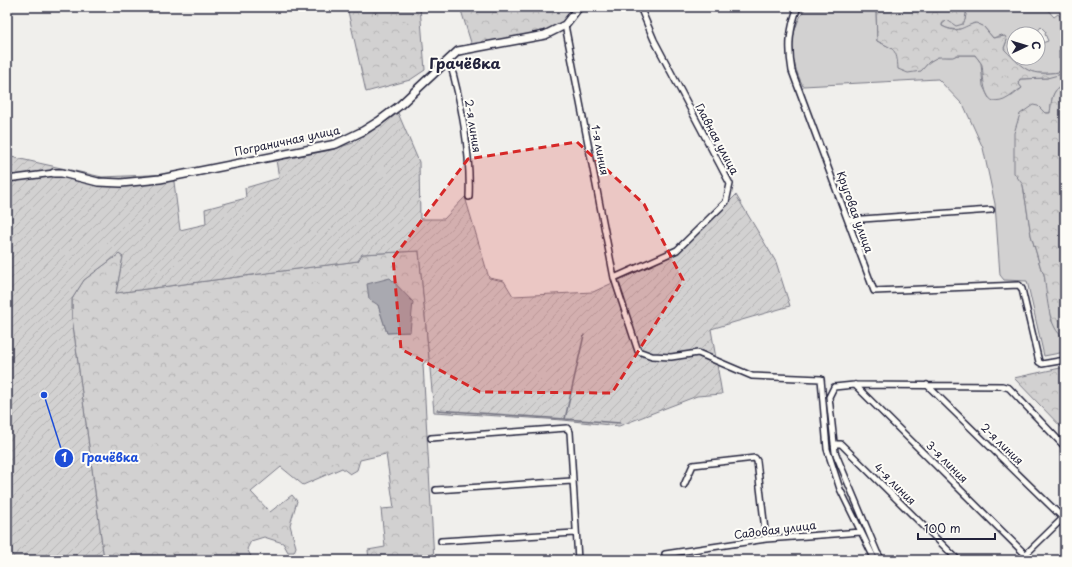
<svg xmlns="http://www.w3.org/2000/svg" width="1072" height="567" font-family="'Playpen Sans',sans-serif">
	<defs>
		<pattern id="forest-crowns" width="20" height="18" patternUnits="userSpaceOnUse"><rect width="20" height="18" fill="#d2d1d1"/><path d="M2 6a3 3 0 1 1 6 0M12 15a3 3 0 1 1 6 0" fill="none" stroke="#b4b3b4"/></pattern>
		<pattern id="garden-furrows" width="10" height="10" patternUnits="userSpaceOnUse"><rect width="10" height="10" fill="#d2d1d1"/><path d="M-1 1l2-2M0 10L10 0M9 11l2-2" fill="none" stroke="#b4b3b4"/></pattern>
	</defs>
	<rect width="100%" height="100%" fill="#f0efec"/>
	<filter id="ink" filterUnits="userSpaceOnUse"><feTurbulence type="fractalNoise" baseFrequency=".025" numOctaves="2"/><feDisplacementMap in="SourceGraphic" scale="8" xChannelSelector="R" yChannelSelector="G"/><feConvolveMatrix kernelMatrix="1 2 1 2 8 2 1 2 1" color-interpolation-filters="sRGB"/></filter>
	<g filter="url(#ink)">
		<path fill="#d2d1d1" stroke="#7a7a86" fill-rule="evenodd" d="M 806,7 L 874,7 L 876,9 L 877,41 L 894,49 L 897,55 L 921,71 C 925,66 931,59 938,57 C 945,55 950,59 957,55 L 975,55 L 981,63 L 983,86 L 989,98 L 1012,96 L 1022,88 L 1018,83 L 1020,79 L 1047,78 L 1060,72 C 1029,76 1026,71 1005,51 L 1004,48 L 1007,40 L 1002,35 L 993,38 L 983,26 L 974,23 C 963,30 954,32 942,26 L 942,24 L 947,20 L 965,20 L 967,7 L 1045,7 L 1054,17 L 1058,14 L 1065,22 L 1065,46 L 1059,51 L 1059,59 L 1065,56 L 1065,85 C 1051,89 1052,100 1050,113 L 1045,113 L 1038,106 L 1017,177 L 1021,180 L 1023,185 L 1031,235 L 1041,269 L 1044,274 L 1051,320 L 1062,336 L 1065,338 L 1065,352 L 1044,356 L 1027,281 L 1004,280 L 1000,275 L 995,204 L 983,148 L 964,106 L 938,79 L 803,86 C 789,58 788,34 806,7 ZM 1041,27 L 1046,32 L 1045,34 L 1048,41 L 1042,43 L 1038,42 L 1038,58 L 1014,58 L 1014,34 L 1035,34 Z"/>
		<path fill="url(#forest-crowns)" stroke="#7a7a86" fill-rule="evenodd" d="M 347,7 L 420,7 L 425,70 L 410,80 L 366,92 Z
			M 460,7 L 577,7 L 565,25 L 473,49 Z
			M 874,7 L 967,7 L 965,20 L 963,24 L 956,26 L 947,20 L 942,24 L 942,26 C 959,35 962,26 976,23 L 983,26 L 993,38 L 1005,36 L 1007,40 L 1004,48 L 1005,50 C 1026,71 1029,76 1060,72 L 1062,74 L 1047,78 L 1020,79 L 1018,83 L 1022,88 C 1016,91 1011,97 1004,100 C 982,109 984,77 982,65 C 981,62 977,58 975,55 L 957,55 L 953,57 L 938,57 L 929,62 L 921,71 L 908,73 L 898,69 C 897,49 894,49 877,41 L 876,9 Z
			M 1065,85 L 1065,338 C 1047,330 1047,291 1044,274 L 1041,269 L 1031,235 L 1023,185 L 1014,173 L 1014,133 L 1020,114 L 1033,105 L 1038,106 L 1045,113 L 1050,113 C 1052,100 1051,89 1065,85 Z
			M 419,251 L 429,359 L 423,364 L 434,560 L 369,560 L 368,550 L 385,547 L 381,509 L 394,508 L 386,454 L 360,460 L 357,470 L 350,474 L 342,468 L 303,485 L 281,467 L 251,492 L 270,512 L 292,495 L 297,501 L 290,525 L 296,547 L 294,552 L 288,552 L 283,543 L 264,537 L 251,541 L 247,549 L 253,560 L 104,560 L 72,318 L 72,299 L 84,280 L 119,254 L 123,257 L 116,293 L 358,261 L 362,254 ZM 378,305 L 409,332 L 387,333 Z
			M 1065,367 L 1065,431 L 1014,378 Z"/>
		<path fill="url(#garden-furrows)" stroke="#7a7a86" d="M 398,113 L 419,162 L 420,219 L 444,219 L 465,197 L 489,278 L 504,281 L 513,296 L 593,292 L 621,279 L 678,253 L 736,195 L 776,262 L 790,306 L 711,329 L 722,394 L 697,396 L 619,426 L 563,420 L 434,412 L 419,251 L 362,254 L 358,261 L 116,293 L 123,257 L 119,254 L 84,280 L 72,299 L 72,318 L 104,560 L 7,560 L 7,156 L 102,177 L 173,174 L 180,230 L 206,224 L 205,209 L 246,198 L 245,188 L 279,178 L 276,160 L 331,150 L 356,142 Z"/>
		<path fill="#a9a9b0" stroke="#737381" d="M 390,278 L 413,302 L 410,332 L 387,333 L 378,305 L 369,299 L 367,284 Z"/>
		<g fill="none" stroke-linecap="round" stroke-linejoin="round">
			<path stroke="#737381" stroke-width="1.5" d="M 437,410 L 565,419 L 584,335
				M 565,419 L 620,423"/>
			<g stroke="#22223b" stroke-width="8">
				<path id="minor" d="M 798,7 C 789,29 788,48 792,71 L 874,291 L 1019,285 L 1022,289 L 1039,362 L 1042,364 L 1065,360
					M 565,25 L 614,278 L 638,351 L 652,356 L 671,357 L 698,353 L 752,376 L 821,379 L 827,449 L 840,489 L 875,560
					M 449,59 C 461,100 471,154 469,197
					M 7,179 L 54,173
					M 848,220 L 991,210
					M 614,278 L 677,250 L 726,202 L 730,184 L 654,40 L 640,7
					M 855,385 L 1026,555
					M 927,385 L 1063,518
					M 431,438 L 567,428 L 570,432 L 578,560
					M 834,444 L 841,444 L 958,560
					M 684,485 L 693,465 L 755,458 L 757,461 L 766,539
					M 436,490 L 572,481
					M 441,541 L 575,533
					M 666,560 L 665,554 L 766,539 L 861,532
					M 882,560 L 877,552 L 835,452 L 829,397 L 834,387 L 854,385 L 1002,386 L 1009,388 L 1065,447
					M 1020,560 L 1065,516"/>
			</g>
			<g stroke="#22223b" stroke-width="10">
				<path id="tertiary" d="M 54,173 L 62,173 L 98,182 L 121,183 L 160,179 L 336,144 L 363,131 L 379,121 L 399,106 L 458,51 L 545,35 L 565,25 L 579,7"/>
			</g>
			<use href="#minor" stroke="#fdfcf7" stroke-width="5"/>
			<use href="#tertiary" stroke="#fdfcf7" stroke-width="7"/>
		</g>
	</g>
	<path fill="#d62828" fill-opacity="0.2" stroke="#d62828" stroke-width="3" stroke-dasharray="8 5" stroke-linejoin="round" d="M 577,142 L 644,204 L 683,280 L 612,393 L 480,392 L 401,349 L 393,258 L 468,159 Z"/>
	<g text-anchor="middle" stroke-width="4" stroke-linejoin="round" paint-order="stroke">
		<g font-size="11" fill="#22223b" stroke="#fdfcf7">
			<text transform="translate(473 126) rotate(81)" y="4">2-я линия</text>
			<text transform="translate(717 139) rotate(62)" y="4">Главная улица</text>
			<text transform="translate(287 141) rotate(-12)" y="4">Пограничная улица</text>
			<text transform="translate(600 150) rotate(79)" y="4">1-я линия</text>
			<text transform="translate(855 212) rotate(70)" y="4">Круговая улица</text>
			<text transform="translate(1002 444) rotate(44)" y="4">2-я линия</text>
			<text transform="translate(947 462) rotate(45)" y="4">3-я линия</text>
			<text transform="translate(895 484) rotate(45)" y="4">4-я линия</text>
			<text transform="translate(775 530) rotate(-7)" y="4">Садовая улица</text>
		</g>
		<g font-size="15" font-weight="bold" fill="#22223b" stroke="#fdfcf7">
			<text x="465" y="69">Грачёвка</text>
		</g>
	</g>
	<path fill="none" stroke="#1d4ed8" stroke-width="1.5" d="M44 395L64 458"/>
	<g fill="#1d4ed8" stroke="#fdfcf7" stroke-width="1.5">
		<circle cx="44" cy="395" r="4"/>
		<circle cx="64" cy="458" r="10"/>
	</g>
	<g font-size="12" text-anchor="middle" font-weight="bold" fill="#fff">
		<text x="64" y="462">1</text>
	</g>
	<g font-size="12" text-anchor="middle" font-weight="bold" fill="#1d4ed8" stroke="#fdfcf7" stroke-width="4" stroke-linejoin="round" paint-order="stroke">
		<text x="110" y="462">Грачёвка</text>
	</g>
	<rect width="1072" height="567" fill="none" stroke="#fdfcf7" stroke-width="24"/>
	<rect x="12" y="12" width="1048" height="543" fill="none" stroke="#22223b" stroke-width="1.5" filter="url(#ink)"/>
	<g transform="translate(1026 46) rotate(86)"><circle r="19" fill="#fdfcf7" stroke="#a5a5ac"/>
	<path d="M0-3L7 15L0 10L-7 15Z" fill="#22223b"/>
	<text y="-6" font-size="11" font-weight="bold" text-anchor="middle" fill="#22223b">С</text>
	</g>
	<path d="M918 533v6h77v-6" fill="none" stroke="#22223b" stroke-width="2"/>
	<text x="924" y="533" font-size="12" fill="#22223b" stroke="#fdfcf7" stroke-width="3" paint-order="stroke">100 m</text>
</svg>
